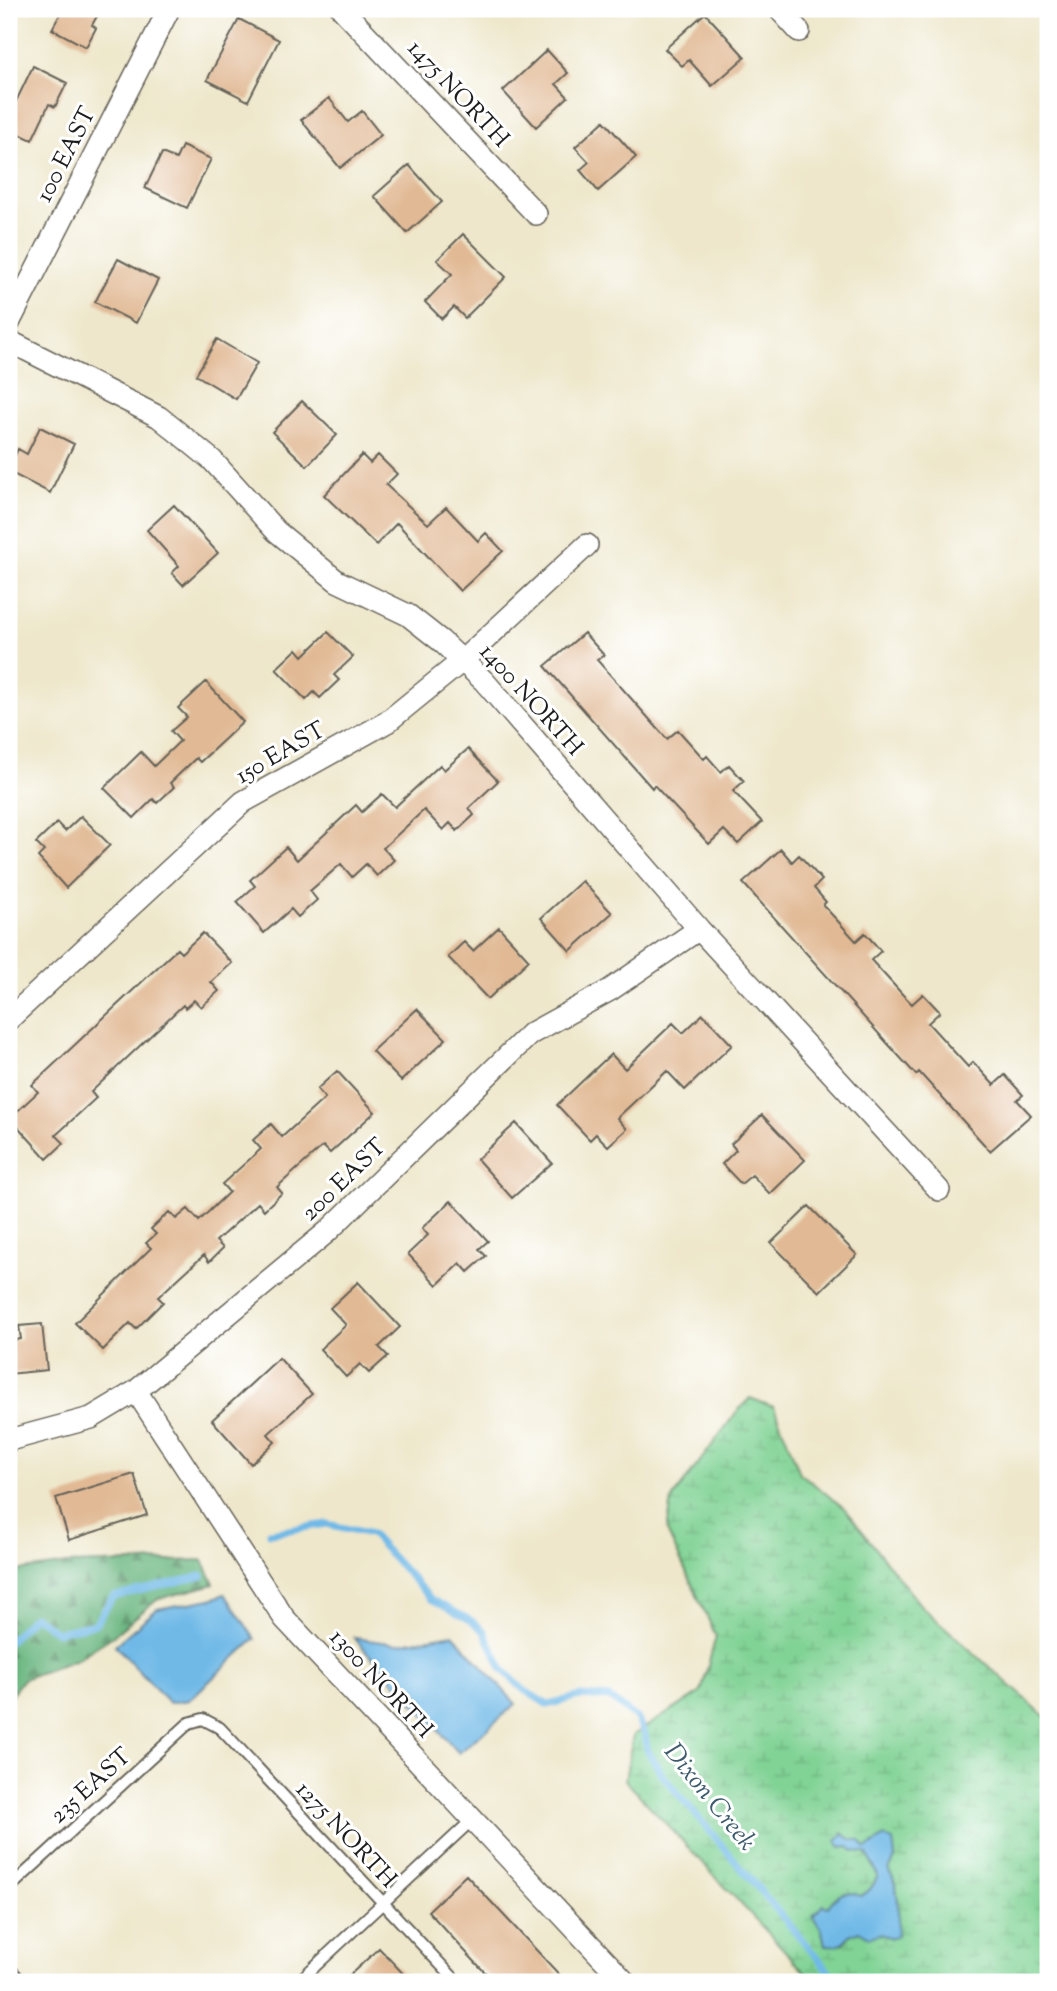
<svg xmlns="http://www.w3.org/2000/svg" width="1057" height="1991" font-family="'Sorts Mill Goudy',serif">
	<defs>
		<pattern id="forest-firs" width="22" height="20" patternUnits="userSpaceOnUse" patternTransform="scale(1.75)"><rect width="22" height="20" fill="#68b57e"/><path d="M5 1l3.5 6h-7zM16 11l3.5 6h-7z" fill="#559266"/></pattern>
		<pattern id="wetland-marsh" width="20" height="14" patternUnits="userSpaceOnUse" patternTransform="scale(1.75)"><rect width="20" height="14" fill="#81d395"/><path d="M1 5h8M5 5V1M11 12h8M15 12V8" fill="none" stroke="#6fb580"/></pattern>
	</defs>
	<rect width="100%" height="100%" fill="#fff"/>
	<filter id="ink" filterUnits="userSpaceOnUse"><feTurbulence type="fractalNoise" baseFrequency=".0143" numOctaves="2"/><feDisplacementMap in="SourceGraphic" scale="14" xChannelSelector="R" yChannelSelector="G"/><feConvolveMatrix kernelMatrix="1 2 1 2 8 2 1 2 1" color-interpolation-filters="sRGB"/></filter>
	<filter id="wash" filterUnits="userSpaceOnUse"><feTurbulence type="fractalNoise" baseFrequency=".00686" numOctaves="4" result="noise"/><feDisplacementMap in="SourceGraphic" scale="28" xChannelSelector="R" yChannelSelector="G"/><feGaussianBlur stdDeviation="1.57" result="paint"/><feColorMatrix in="noise" values="0 0 0 0 0 0 0 0 0 0 0 0 0 0 0 0 0 1.4 0 .05"/><feComposite in="paint" operator="in"/></filter>
	<g filter="url(#wash)">
		<rect width="100%" height="100%" fill="#eee7cb"/>
		<path fill="url(#forest-firs)" stroke="#42684d" stroke-width="2" d="M 203,1560 L 214,1584 L 158,1599 L 110,1638 L 77,1659 L 23,1679 L 9,1698 L 9,1572 L 67,1564 Z"/>
		<path fill="url(#wetland-marsh)" stroke="#4e7858" stroke-width="2" fill-rule="evenodd" d="M 750,1398 L 774,1407 L 800,1473 L 844,1508 L 922,1607 L 1048,1719 L 1048,1976 L 1044,1982 L 814,1982 L 625,1780 L 633,1735 L 701,1692 L 716,1636 L 667,1531 L 672,1499 L 736,1413 ZM 843,1834 L 866,1849 L 885,1837 L 895,1858 L 889,1870 C 900,1889 899,1913 896,1935 L 859,1931 L 849,1935 L 844,1943 L 825,1945 L 822,1931 L 873,1887 L 878,1876 L 868,1854 L 849,1846 Z"/>
		<path fill="#6fb9e7" stroke="#466a82" stroke-width="2" d="M 225,1594 L 255,1639 L 189,1700 L 169,1703 L 115,1645 L 157,1609 L 211,1599 Z
			M 453,1634 L 516,1704 L 459,1753 L 354,1638 L 396,1644 Z
			M 843,1834 L 852,1840 L 859,1840 L 866,1849 L 885,1837 L 893,1841 L 895,1858 L 889,1870 C 900,1889 899,1913 897,1935 L 891,1938 L 880,1934 L 869,1937 L 859,1931 L 849,1935 C 843,1945 837,1946 825,1945 L 822,1931 L 813,1916 L 823,1905 L 828,1907 C 836,1894 847,1889 860,1896 C 870,1892 873,1886 878,1876 L 868,1854 L 852,1850 L 849,1846 L 841,1847 L 836,1840 Z"/>
		<g fill="none" stroke-linecap="round" stroke-linejoin="round">
			<path stroke="#6fb9e7" stroke-width="7" d="M 270,1533 L 327,1524 L 371,1534 L 431,1599 L 472,1621 L 484,1631 L 503,1670 L 524,1690 L 548,1705 L 580,1696 L 609,1698 L 637,1718 L 645,1734 L 647,1750 L 663,1776 L 838,1982
				M 9,1641 L 34,1616 L 57,1632 L 95,1624 L 113,1597 L 202,1576"/>
		</g>
		<g id="blocks">
			<path fill="#e1b994" d="M 63,9 L 101,9 L 92,25 L 96,28 L 86,47 L 52,29 Z
				M 705,13 L 745,57 L 712,86 L 689,60 L 682,66 L 665,49 Z
				M 239,19 L 279,40 L 248,101 L 207,80 Z
				M 547,50 L 568,73 L 556,84 L 568,97 L 536,127 L 503,91 Z
				M 33,66 L 67,83 L 55,107 L 49,104 L 32,140 L 9,129 L 9,116 Z
				M 329,98 L 348,122 L 362,111 L 381,135 L 340,168 L 301,120 Z
				M 604,121 L 636,157 L 598,191 L 580,170 L 589,162 L 575,147 Z
				M 182,146 L 211,159 L 187,208 L 145,188 L 162,153 L 176,159 Z
				M 409,165 L 442,202 L 407,233 L 374,196 Z
				M 463,234 L 506,277 L 465,318 L 454,307 L 442,319 L 425,302 L 452,274 L 437,260 Z
				M 118,259 L 158,280 L 136,323 L 95,302 Z
				M 217,339 L 257,363 L 236,399 L 196,375 Z
				M 302,401 L 337,435 L 307,466 L 272,432 Z
				M 40,427 L 74,444 L 50,493 L 9,472 L 9,467 L 18,449 L 27,454 Z
				M 362,455 L 370,463 L 378,455 L 397,474 L 386,485 L 428,524 L 446,507 L 478,541 L 486,533 L 503,551 L 460,591 L 397,523 L 376,545 L 324,495 Z
				M 174,505 L 218,553 L 183,585 L 172,573 L 179,566 L 147,530 Z
				M 328,632 L 353,657 L 334,675 L 339,680 L 320,698 L 314,692 L 306,700 L 276,669 L 297,649 L 303,656 Z
				M 584,633 L 604,655 L 597,660 L 667,739 L 678,730 L 704,759 L 707,756 L 721,772 L 729,765 L 744,781 L 733,791 L 762,822 L 738,844 L 724,830 L 709,844 L 654,785 L 652,788 L 545,666 Z
				M 206,682 L 243,722 L 200,762 L 196,758 L 170,783 L 174,787 L 157,803 L 153,799 L 134,818 L 104,788 L 141,752 L 154,766 L 180,741 L 171,731 L 187,717 L 178,708 Z
				M 468,749 L 498,781 L 469,808 L 474,815 L 457,831 L 450,823 L 443,830 L 424,810 L 383,848 L 394,860 L 377,876 L 366,864 L 352,877 L 341,864 L 310,891 L 317,900 L 298,917 L 291,909 L 264,933 L 237,902 L 255,886 L 250,880 L 286,847 L 297,860 L 356,805 L 362,812 L 382,794 L 395,807 L 440,765 L 444,770 Z
				M 81,816 L 110,845 L 66,888 L 38,857 L 44,851 L 36,843 L 57,823 L 65,831 Z
				M 781,849 L 792,862 L 799,855 L 822,880 L 814,888 L 826,902 L 823,905 L 856,941 L 865,933 L 881,951 L 871,960 L 903,995 L 912,1004 L 923,994 L 940,1012 L 928,1023 L 968,1067 L 973,1062 L 994,1085 L 1005,1075 L 1023,1095 L 1017,1100 L 1031,1115 L 990,1151 L 919,1072 L 916,1075 L 743,883 Z
				M 582,881 L 612,913 L 570,951 L 541,918 Z
				M 499,927 L 529,960 L 488,999 L 448,957 L 464,942 L 473,951 Z
				M 203,933 L 232,963 L 211,982 L 219,991 L 201,1007 L 194,1000 L 185,1008 L 183,1005 L 91,1092 L 96,1098 L 56,1135 L 64,1143 L 47,1159 L 10,1118 L 38,1092 L 32,1085 L 177,949 L 181,953 Z
				M 417,1009 L 446,1039 L 401,1081 L 372,1051 Z
				M 703,1014 L 732,1045 L 685,1090 L 667,1071 L 617,1118 L 627,1129 L 608,1146 L 596,1134 L 590,1140 L 557,1105 L 611,1054 L 625,1069 L 673,1023 L 683,1033 Z
				M 337,1071 L 375,1112 L 330,1153 L 323,1146 L 277,1187 L 282,1193 L 264,1210 L 258,1203 L 216,1241 L 223,1248 L 209,1262 L 204,1255 L 158,1297 L 163,1302 L 136,1329 L 130,1323 L 103,1350 L 75,1323 L 151,1248 L 146,1243 L 156,1234 L 151,1229 L 169,1212 L 176,1219 L 188,1209 L 199,1221 L 229,1192 L 222,1184 L 261,1149 L 253,1140 L 271,1124 L 282,1137 L 325,1098 L 317,1089 Z
				M 762,1115 L 805,1160 L 770,1194 L 752,1175 L 741,1184 L 722,1164 L 736,1150 L 731,1144 Z
				M 516,1123 L 552,1163 L 512,1198 L 477,1159 Z
				M 451,1201 L 488,1241 L 479,1249 L 486,1256 L 468,1272 L 460,1263 L 437,1285 L 408,1254 L 428,1235 L 422,1228 Z
				M 809,1206 L 857,1255 L 819,1292 L 771,1243 Z
				M 358,1282 L 400,1327 L 379,1347 L 388,1356 L 369,1373 L 360,1364 L 346,1377 L 320,1349 L 346,1325 L 330,1308 Z
				M 42,1324 L 47,1370 L 9,1374 L 9,1341 L 21,1339 L 19,1326 Z
				M 279,1358 L 312,1394 L 268,1434 L 275,1442 L 251,1464 L 212,1420 Z
				M 134,1474 L 147,1515 L 69,1540 L 56,1498 Z
				M 466,1875 L 540,1954 L 566,1982 L 494,1982 L 463,1949 L 428,1911 Z
				M 379,1948 L 411,1982 L 342,1982 L 364,1962 Z"/>
		</g>
	</g>
	<g filter="url(#ink)">
		<use href="#blocks" fill-opacity="0" stroke="#666359" stroke-width="2"/>
		<g fill="none" stroke-linecap="round" stroke-linejoin="round">
			<g stroke="#666359" stroke-width="14">
				<path id="lane" d="M 9,1888 L 189,1723 L 203,1719 L 220,1728 L 457,1982
					M 9,1968 L 22,1982
					M 298,1982 L 473,1819"/>
			</g>
			<g stroke="#666359" stroke-width="24">
				<path id="street" d="M 342,9 L 536,214
					M 779,9 L 799,31
					M 9,323 L 169,9
					M 9,341 L 159,417 L 212,460 L 276,531 L 337,581 L 408,615 L 441,641 L 484,681 L 699,929 L 939,1190
					M 9,1019 L 243,802 L 387,722 L 462,661 L 587,545
					M 136,1391 L 284,1618 L 625,1982
					M 9,1440 L 91,1418 L 136,1391 L 327,1232 L 530,1034 L 610,990 L 699,929"/>
			</g>
			<use href="#lane" stroke="#fff" stroke-width="10"/>
			<use href="#street" stroke="#fff" stroke-width="21"/>
		</g>
	</g>
	<g text-anchor="middle" stroke-width="6" stroke-linejoin="round" paint-order="stroke">
		<g font-size="24" fill="#1c1c1c" stroke="#fff">
			<text transform="translate(459 93) rotate(47)" y="8">1475 NORTH</text>
			<text transform="translate(65 154) rotate(-63)" y="8">100 EAST</text>
			<text transform="translate(532 699) rotate(48)" y="8">1400 NORTH</text>
			<text transform="translate(280 752) rotate(-30)" y="8">150 EAST</text>
			<text transform="translate(343 1179) rotate(-44)" y="8">200 EAST</text>
			<text transform="translate(382 1683) rotate(47)" y="8">1300 NORTH</text>
			<text transform="translate(90 1785) rotate(-42)" y="8">235 EAST</text>
			<text transform="translate(347 1834) rotate(47)" y="8">1275 NORTH</text>
		</g>
		<g font-size="26" font-style="italic" fill="#3d5b6d" stroke="#fff">
			<text transform="translate(711 1796) rotate(51)" y="9">Dixon Creek</text>
		</g>
	</g>
	<rect width="1057" height="1991" fill="none" stroke="#fff" stroke-width="35"/>
</svg>
